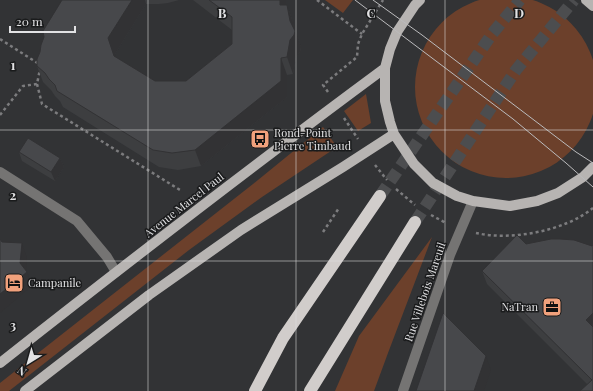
<svg xmlns="http://www.w3.org/2000/svg" width="593" height="391" font-family="'Playfair Display',serif">
	<rect width="100%" height="100%" fill="#323335"/>
	<path fill="#6c402b" d="M415 87a91 91 0 1 1 182 0a91 91 0 1 1-182 0Z
		M 325,0 L 353,0 L 343,13 Z
		M 366,94 L 371,123 L 358,131 L 344,111 Z
		M 323,127 L 337,147 L 262,197 L 189,250 L 9,391 L 0,391 L 0,383 L 253,184 Z
		M 432,237 L 388,353 L 374,391 L 335,391 L 359,336 Z"/>
	<g fill="none" stroke-linecap="round" stroke-linejoin="round">
		<path stroke="#4c4d4f" stroke-width="12" stroke-dasharray="12 6" stroke-linecap="butt" d="M 380,196 L 492,34 L 520,0
			M 415,222 L 516,70 L 574,0"/>
		<path stroke="#7c7c7e" stroke-width="2.5" stroke-dasharray="3 3" stroke-linecap="butt" d="M 317,0 L 362,34
			M 0,39 L 39,64
			M 37,84 L 42,104 L 180,190
			M 328,92 L 323,85 L 357,57 L 358,44 L 362,34 L 383,0
			M 0,115 L 23,86 L 37,84 L 40,69
			M 344,118 L 358,139
			M 375,165 L 387,180
			M 396,189 L 415,205
			M 431,215 L 446,223
			M 323,232 L 339,208
			M 476,233 C 511,241 565,231 593,208"/>
		<path stroke="#757473" stroke-width="10" d="M 0,172 L 77,221 L 107,257 L 116,272
			M 403,391 L 450,255 L 473,201"/>
		<path stroke="#b7b4b2" stroke-width="10" d="M 420,0 L 415,5 L 397,32 L 390,49 L 385,68 L 385,101 L 390,122 L 394,134 L 414,164 L 433,183 L 457,196 L 473,201 L 510,206 L 537,201 L 558,193 L 583,177 L 593,167
			M 586,0 L 593,6
			M 0,363 C 127,263 255,164 385,68
			M 25,391 L 149,295 L 241,230 L 343,167 L 394,134"/>
		<path stroke="#d1cdcb" stroke-width="12" d="M 255,391 L 283,338 L 380,196
			M 310,391 L 415,222"/>
		<path stroke="#bbbbbd" stroke-width="1" d="M 355,0 L 513,119 L 566,163 L 593,187
			M 373,0 L 422,35 L 576,152 L 593,163"/>
	</g>
	<path fill="#3d3e40" d="M 62,0 L 179,0 L 168,3 L 159,4 L 146,4 L 115,54 L 115,57 L 155,81 L 186,81 L 232,44 L 232,30 L 193,0 L 286,0 L 286,5 L 287,5 L 293,22 L 294,30 L 301,47 L 300,52 L 296,57 L 293,74 L 287,75 L 287,97 L 201,166 L 178,170 L 159,167 L 63,107 L 60,101 L 55,96 L 51,90 L 43,82 L 37,66 Z
		M 19,152 L 60,158 L 64,167 L 55,181 L 22,161 Z
		M 526,244 L 592,246 L 593,391 L 587,384 L 487,284 L 482,271 Z"/>
	<path fill="#323234" d="M 132,0 L 145,0 L 146,4 L 115,54 L 120,73 L 114,56 L 108,38 Z
		M 280,0 L 286,0 L 286,22 L 280,5 Z
		M 287,5 L 293,22 L 295,31 L 301,47 L 300,52 L 296,57 L 293,74 L 287,57 Z
		M 281,58 L 287,75 L 287,97 L 201,166 L 195,150 Z
		M 60,158 L 64,167 L 55,181 L 51,172 Z
		M 22,243 L 27,258 L 26,273 L 27,272 L 32,286 L 0,313 L 0,294 L 20,263 Z
		M 593,313 L 593,330 L 586,320 Z
		M 486,356 L 491,370 L 484,391 L 474,391 Z"/>
	<path fill="#47484b" stroke="#323234" d="M 62,0 L 132,0 L 108,38 L 114,56 L 155,81 L 186,81 L 232,44 L 232,17 L 209,0 L 280,0 L 280,5 L 287,5 L 290,21 L 295,31 L 294,35 L 290,40 L 287,57 L 281,58 L 281,81 L 195,150 L 172,153 L 153,150 L 57,91 L 55,85 L 49,79 L 45,73 L 37,66 L 37,59 L 40,52 L 41,45 L 44,37 L 43,31 Z
		M 28,138 L 60,158 L 51,172 L 19,152 Z
		M 517,235 L 526,244 L 551,239 L 560,239 L 574,240 L 592,246 L 593,245 L 593,313 L 586,320 L 593,327 L 593,391 L 580,391 L 592,380 L 482,271 Z
		M 0,239 L 2,242 L 22,243 L 20,263 L 27,272 L 0,294 Z
		M 443,313 L 486,356 L 474,391 L 416,391 Z"/>
	<path fill="none" stroke="#e2e2e4" stroke-width="1" stroke-opacity="0.55" d="M 148,0 L 148,391M 296,0 L 296,391M 445,0 L 445,391M 0,130 L 593,130M 0,261 L 593,261"/>
	<defs>
		<g id="bus-square" transform="scale(1)"><rect x="-9" y="-9" width="18" height="18" rx="4" fill="#f1a17c" stroke="#1a1b1c"/><path d="M-5-6H5V4H4V6H2V4H-2V6H-4V4H-5ZM-3.5-4V0h7V-4ZM-3.5 1.2v1.5H-2V1.2ZM2 1.2v1.5H3.5V1.2Z" fill="#111"/></g>
		<g id="hotel-square" transform="scale(1)"><rect x="-9" y="-9" width="18" height="18" rx="4" fill="#f1a17c" stroke="#1a1b1c"/><path d="M-6-4.5h1.5V1H6V5H4.5V3h-9V5H-6ZM-4 0a1.8 1.8 0 1 1 3.6 0ZM.5 0V-2.5h3Q6-2.5 6 0Z" fill="#111"/></g>
		<g id="office-square" transform="scale(1)"><rect x="-9" y="-9" width="18" height="18" rx="4" fill="#f1a17c" stroke="#1a1b1c"/><path d="M-6-3h4V-5.5h4V-3h4V5H-6ZM-1-4.5V-3h2v-1.5ZM-6 0V1H6V0Z" fill="#111"/></g>
	</defs>
	<g fill-rule="evenodd">
		<use href="#bus-square" x="260" y="139"/>
		<use href="#hotel-square" x="14" y="283"/>
		<use href="#office-square" x="552" y="307"/>
	</g>
	<g text-anchor="middle" stroke-width="3" stroke-linejoin="round" paint-order="stroke">
		<g font-size="11" fill="#e2e2e4" stroke="#1a1b1c" text-anchor="start">
			<text x="274" y="137">Rond-Point<tspan x="274" dy="13">Pierre Timbaud</tspan></text>
			<text x="28" y="287">Campanile</text>
			<text x="538" y="311" text-anchor="end">NaTran</text>
		</g>
		<g font-size="11" fill="#e2e2e4" stroke="#1a1b1c">
			<text transform="translate(184 205) rotate(-38)" y="4">Avenue Marcel Paul</text>
			<text transform="translate(425 292) rotate(-71)" y="4">Rue Villebois Mareuil</text>
		</g>
	</g>
	<g font-size="13" text-anchor="middle" font-weight="bold" fill="#e2e2e4" stroke="#1a1b1c" stroke-width="3" stroke-linejoin="round" paint-order="stroke">
		<text x="222" y="18">B</text>
		<text x="371" y="18">C</text>
		<text x="519" y="18">D</text>
		<text x="13" y="70">1</text>
		<text x="13" y="200">2</text>
		<text x="13" y="330">3</text>
	</g>
	<g transform="translate(28 363) rotate(217)" stroke="#1a1b1c" stroke-width="3" paint-order="stroke">
	<path d="M0-3L7 15L0 10L-7 15Z" fill="#e2e2e4"/>
	<text y="-6" font-size="11" font-weight="bold" text-anchor="middle" fill="#e2e2e4">N</text>
	</g>
	<path d="M10 26v6h65v-6" fill="none" stroke="#e2e2e4" stroke-width="2"/>
	<text x="16" y="26" font-size="12" fill="#e2e2e4" stroke="#1a1b1c" stroke-width="3" paint-order="stroke">20 m</text>
</svg>
